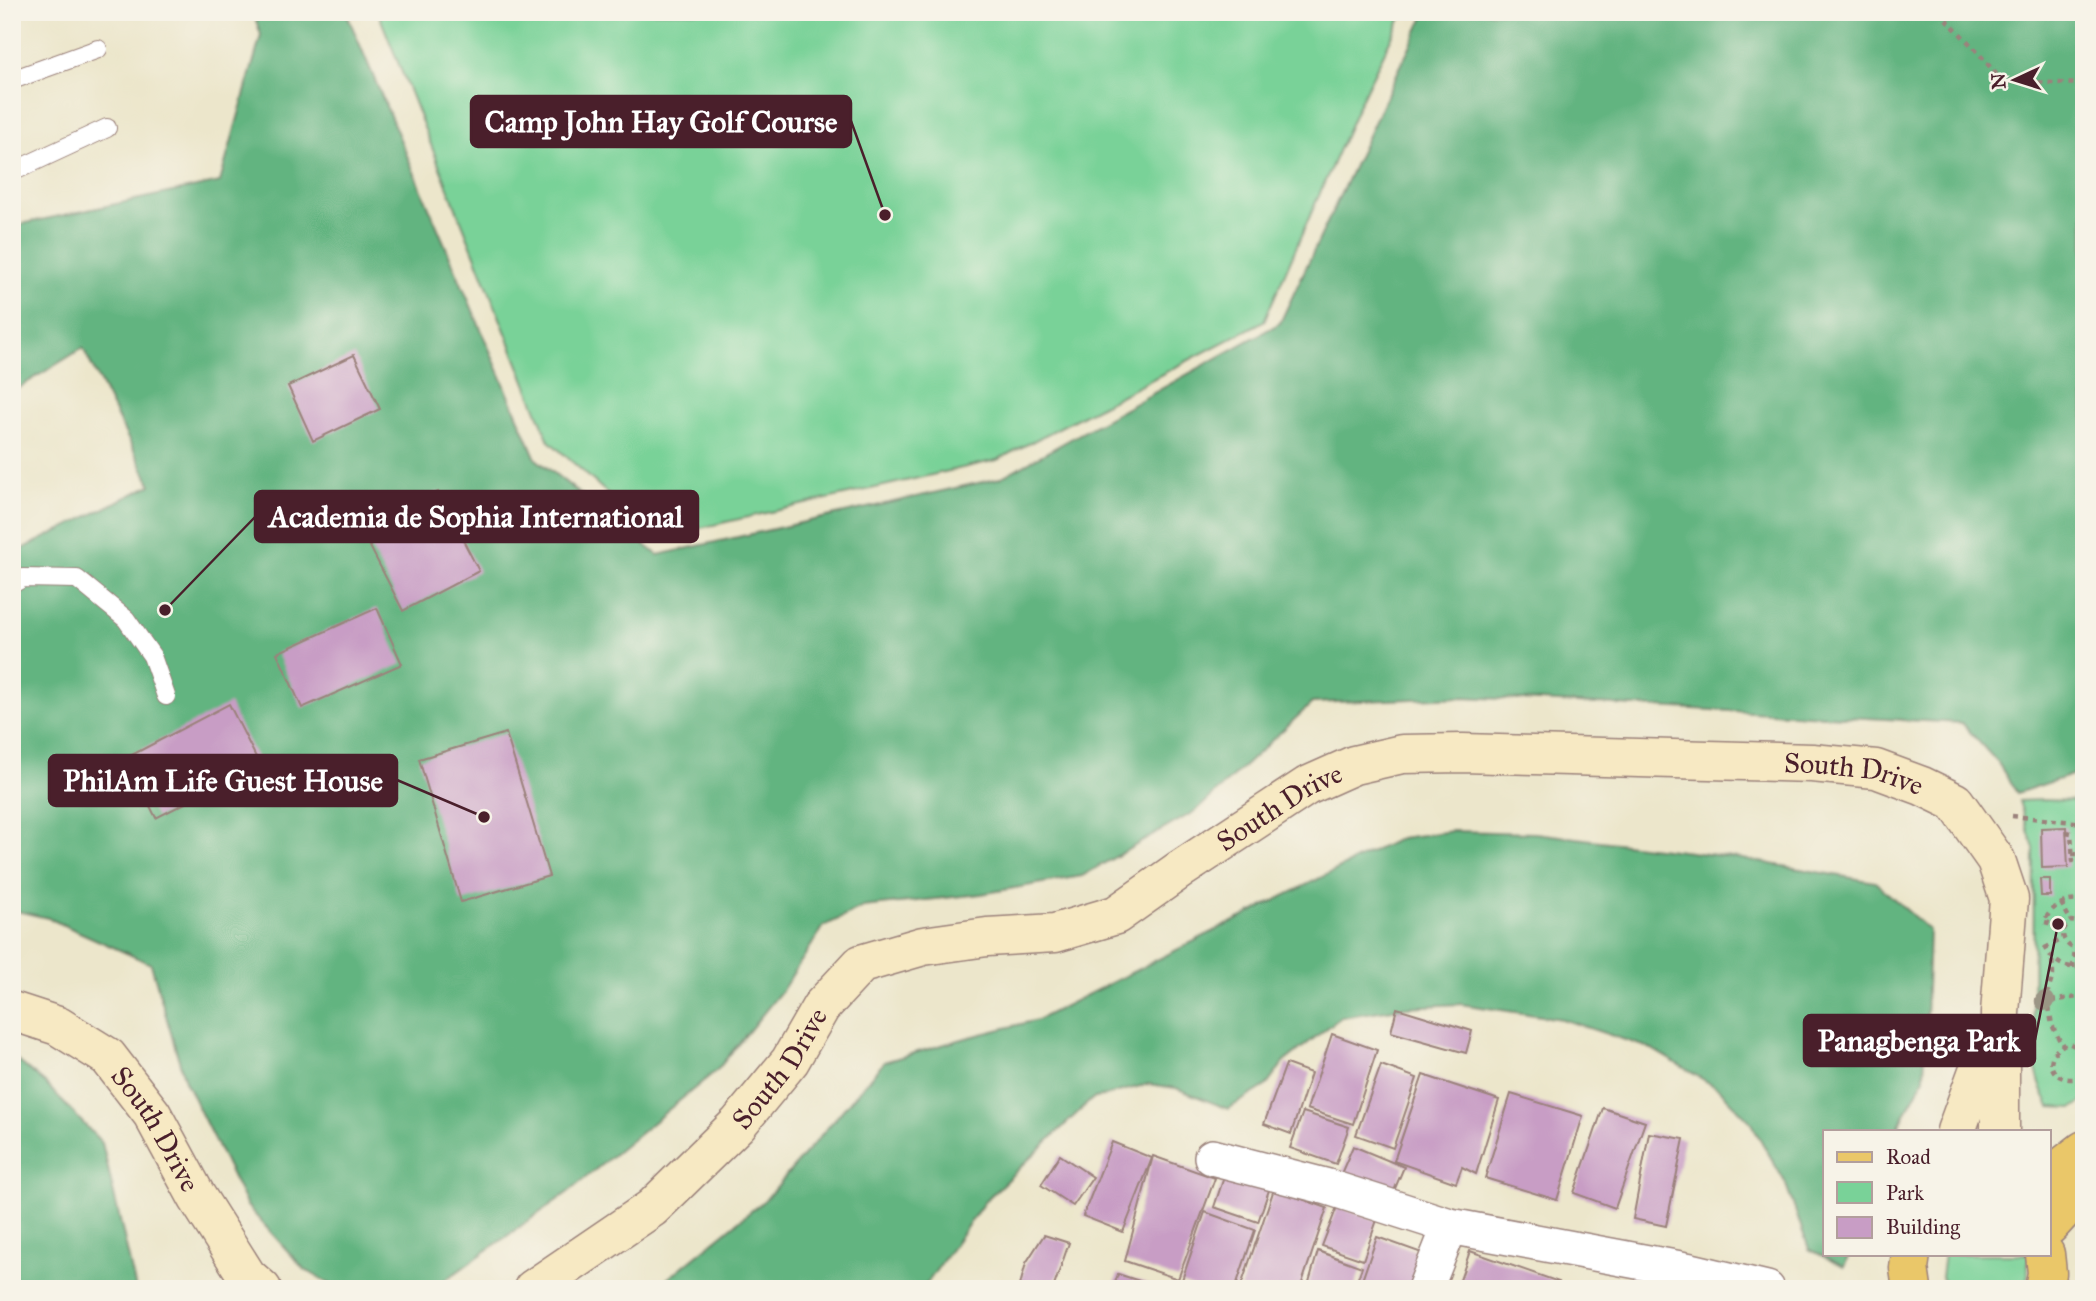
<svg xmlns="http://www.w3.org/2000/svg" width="2096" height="1301" font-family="'IM FELL Great Primer',serif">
	<rect width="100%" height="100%" fill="#f7f3e8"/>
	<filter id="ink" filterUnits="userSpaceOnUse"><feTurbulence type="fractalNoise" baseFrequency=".0143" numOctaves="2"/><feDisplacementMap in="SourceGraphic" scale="14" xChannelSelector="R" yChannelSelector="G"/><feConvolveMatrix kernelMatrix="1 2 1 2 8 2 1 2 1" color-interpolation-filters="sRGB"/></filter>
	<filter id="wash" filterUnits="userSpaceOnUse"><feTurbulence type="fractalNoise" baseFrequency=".00686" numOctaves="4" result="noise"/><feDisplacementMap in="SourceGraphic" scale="28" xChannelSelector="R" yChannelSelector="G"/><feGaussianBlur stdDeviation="1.57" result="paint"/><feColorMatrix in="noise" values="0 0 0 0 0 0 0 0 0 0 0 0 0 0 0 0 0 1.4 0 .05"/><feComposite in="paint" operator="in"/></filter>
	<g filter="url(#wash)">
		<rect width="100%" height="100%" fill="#ece6cb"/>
		<path fill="#79d298" stroke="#627862" stroke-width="2" d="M 378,12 L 1404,12 L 1357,108 L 1264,321 L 997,460 L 657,538 L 549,441 Z
			M 2042,800 L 2084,801 L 2084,1101 L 2073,1108 L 2050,1107 L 2040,1084 L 2033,1057 L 2034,849 L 2019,801 Z
			M 1944,1254 L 2028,1254 L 2028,1285 L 2024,1289 L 1948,1289 L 1941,1277 Z"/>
		<path fill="#62b480" stroke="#566a56" stroke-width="2" d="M 253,12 L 346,12 L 536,459 L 658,555 L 1000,478 L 1280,323 L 1426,12 L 2084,12 L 2084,771 L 2017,793 L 1998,763 L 1962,723 L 1463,697 L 1312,703 L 1197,810 L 1082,876 L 981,894 L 863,907 L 824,926 L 783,989 L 718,1069 L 567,1193 L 436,1287 L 339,1289 L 304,1269 L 247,1206 L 185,1081 L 151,964 L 48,918 L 12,910 L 12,554 L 151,485 L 83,348 L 12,392 L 12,226 L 220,182 L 261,35 Z
			M 1453,831 L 1535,833 L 1731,857 L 1875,882 L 1929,930 L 1924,1078 L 1896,1131 L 1825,1131 L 1825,1254 L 1849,1254 L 1844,1267 L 1809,1249 L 1785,1182 L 1749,1120 L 1719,1089 L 1652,1049 L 1562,1019 L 1460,1004 L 1406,1007 L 1341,1017 L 1284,1062 L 1267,1085 L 1228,1109 L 1176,1088 L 1148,1084 L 1092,1099 L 985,1201 L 923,1289 L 655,1289 L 767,1198 L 884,1062 L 966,1038 L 1037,1020 L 1400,838 Z
			M 12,1056 L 45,1083 L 102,1143 L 136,1289 L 12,1289 Z"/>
		<g id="blocks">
			<path fill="#c89dc5" d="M 354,355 L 380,409 L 313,441 L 288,386 Z
				M 438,492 L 479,571 L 403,611 L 362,531 Z
				M 377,608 L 402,664 L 302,708 L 277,653 Z
				M 229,704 L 260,765 L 156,818 L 126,758 Z
				M 506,733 L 549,876 L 461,902 L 419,759 Z
				M 2066,827 L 2068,867 L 2042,868 L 2041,828 Z
				M 2040,879 L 2050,879 L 2050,896 L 2041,896 Z
				M 1397,1008 L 1472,1031 L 1466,1053 L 1391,1032 Z
				M 1332,1034 L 1377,1050 L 1353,1124 L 1307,1109 Z
				M 1286,1064 L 1311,1073 L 1291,1134 L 1264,1124 Z
				M 1381,1065 L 1417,1078 L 1393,1148 L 1356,1135 Z
				M 1423,1075 L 1499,1100 L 1476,1174 L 1462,1167 L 1456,1183 L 1394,1161 Z
				M 1511,1094 L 1583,1116 L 1557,1200 L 1485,1178 Z
				M 1603,1108 L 1645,1122 L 1615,1208 L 1574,1193 Z
				M 1303,1112 L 1349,1127 L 1336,1164 L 1290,1148 Z
				M 1649,1133 L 1684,1139 L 1666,1226 L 1633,1219 Z
				M 1112,1142 L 1152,1158 L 1123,1232 L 1083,1216 Z
				M 1353,1146 L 1404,1167 L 1391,1198 L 1340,1176 Z
				M 1060,1155 L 1093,1177 L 1073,1206 L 1041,1185 Z
				M 1153,1156 L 1215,1178 L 1178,1279 L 1125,1261 Z
				M 1225,1174 L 1269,1190 L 1258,1222 L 1214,1207 Z
				M 1274,1189 L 1327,1208 L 1300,1289 L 1240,1289 Z
				M 1337,1207 L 1377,1220 L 1363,1260 L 1322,1246 Z
				M 1205,1212 L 1255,1230 L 1235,1289 L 1198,1289 L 1181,1283 Z
				M 1044,1235 L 1069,1243 L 1053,1289 L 1019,1289 L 1026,1263 Z
				M 1377,1237 L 1422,1253 L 1410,1289 L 1359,1289 Z
				M 1318,1251 L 1362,1267 L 1354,1289 L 1307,1289 Z
				M 1470,1251 L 1559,1282 L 1556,1289 L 1457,1289 Z
				M 1118,1274 L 1161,1288 L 1161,1289 L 1113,1289 Z"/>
		</g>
	</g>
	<g filter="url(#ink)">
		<use href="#blocks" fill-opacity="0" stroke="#9b827b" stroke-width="2"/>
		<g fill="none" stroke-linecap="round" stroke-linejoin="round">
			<g stroke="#9b827b" stroke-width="20">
				<path id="service" d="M 12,80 L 98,49
					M 12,172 L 107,128
					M 12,584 L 23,578 L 77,579 L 126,619 L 152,656 L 166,696"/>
			</g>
			<g stroke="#9b827b" stroke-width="38">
				<path id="minor" d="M 1212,1157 L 1328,1187 L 1450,1226 L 1691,1271 L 1767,1289
					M 1425,1289 L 1450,1226"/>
			</g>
			<g stroke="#9b827b" stroke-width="41">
				<g id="secondary">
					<path id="s1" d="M 12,1011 L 58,1026 L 108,1057 L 152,1114 L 197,1197 L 247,1276 L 262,1289"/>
					<path d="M 1956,1131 L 1990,1038"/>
					<path id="s2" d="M 533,1289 L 652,1208 L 738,1124 L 790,1061 L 821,1007 L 861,964 L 923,946 L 987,937 L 1055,933 L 1116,915 L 1181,869 L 1307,786 L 1354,765 L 1402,754 L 1463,753 L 1812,763 L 1876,769 L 1922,786 L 1955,802 L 1996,860 L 2009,899 L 2000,1013 L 2000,1131"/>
				</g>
			</g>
			<g stroke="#9b827b" stroke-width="41">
				<path id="primary" d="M 2049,1177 L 2084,1150
					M 2049,1226 L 2084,1188
					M 1911,1254 L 1909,1268 L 1912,1289
					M 2044,1289 L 2047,1273 L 2045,1254"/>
			</g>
			<path stroke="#9b827b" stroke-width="4.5" stroke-dasharray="5 5" stroke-linecap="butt" d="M 1939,12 L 1975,49 L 2002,81 L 2084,84
				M 2012,816 L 2084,823
				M 2083,823 L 2084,840
				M 2066,832 L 2071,833 L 2073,861 L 2068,861
				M 2072,854 L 2084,854
				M 2061,903 L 2071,921
				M 2046,918 C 2055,903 2067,899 2084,901
				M 2045,922 L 2064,927
				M 2084,923 L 2071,921 C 2060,929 2061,940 2071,947 L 2084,946
				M 2045,946 C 2052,963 2066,969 2084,967
				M 2045,948 L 2063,939
				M 2073,968 L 2075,948
				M2037 1001a7 7 0 1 1 14 0a7 7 0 1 1-14 0Z
				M 2047,995 L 2053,975 L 2052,958
				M 2051,1001 L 2084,996
				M 2049,1007 L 2052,1025 L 2062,1045
				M 2084,1050 L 2068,1043 C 2043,1052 2047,1081 2074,1079 L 2084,1072"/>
			<use href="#service" stroke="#fff" stroke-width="18"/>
			<use href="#minor" stroke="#fff" stroke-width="35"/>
			<use href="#secondary" stroke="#f7e9c3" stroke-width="38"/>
			<use href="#primary" stroke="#eac769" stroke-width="38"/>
		</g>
		<circle fill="#9b9685" cx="2045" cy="1001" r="10"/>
	</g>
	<g text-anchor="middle" stroke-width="5" stroke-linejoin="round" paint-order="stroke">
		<g font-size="28" fill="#4a1f2b" stroke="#f7f3e8">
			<text dy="10" stroke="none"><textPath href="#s2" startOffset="1512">South Drive</textPath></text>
			<text dy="10" stroke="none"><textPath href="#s2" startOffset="924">South Drive</textPath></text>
			<text dy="10" stroke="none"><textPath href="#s2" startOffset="334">South Drive</textPath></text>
			<text dy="10" stroke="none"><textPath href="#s1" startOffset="194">South Drive</textPath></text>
		</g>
	</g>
	<path fill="none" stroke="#4a1f2b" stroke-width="2.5" d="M885 215L851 121M165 610L255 517M484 817L397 780M2058 924L2035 1040"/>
	<g fill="#4a1f2b" stroke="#f7f3e8" stroke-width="2.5">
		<circle cx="885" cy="215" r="7"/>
		<circle cx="165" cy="610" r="7"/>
		<circle cx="484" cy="817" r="7"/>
		<circle cx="2058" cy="924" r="7"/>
	</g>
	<g fill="#4a1f2b" stroke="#4a1f2b" stroke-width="2.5">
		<rect x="471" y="96" width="380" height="51" rx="7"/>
		<rect x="255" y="491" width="443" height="51" rx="7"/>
		<rect x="49" y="755" width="348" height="51" rx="7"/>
		<rect x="1804" y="1015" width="231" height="51" rx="7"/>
	</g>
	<g font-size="30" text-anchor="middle" font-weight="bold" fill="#fff">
		<text x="661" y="132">Camp John Hay Golf Course</text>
		<text x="476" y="527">Academia de Sophia International</text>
		<text x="223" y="791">PhilAm Life Guest House</text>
		<text x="1919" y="1051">Panagbenga Park</text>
	</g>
	<rect width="2096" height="1301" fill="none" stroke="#f7f3e8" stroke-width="42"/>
	<rect x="1823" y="1130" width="228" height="126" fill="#f7f3e8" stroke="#b29e9c" stroke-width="2"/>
	<rect x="1837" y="1152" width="35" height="10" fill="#eac769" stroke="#b29e9c" stroke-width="2"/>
	<text x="1886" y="1164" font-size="21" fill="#4a1f2b">Road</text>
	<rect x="1837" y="1182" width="35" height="21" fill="#79d298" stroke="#b29e9c" stroke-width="2"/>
	<text x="1886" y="1200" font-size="21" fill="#4a1f2b">Park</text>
	<rect x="1837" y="1217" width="35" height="21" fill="#c89dc5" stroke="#b29e9c" stroke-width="2"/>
	<text x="1886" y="1234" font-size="21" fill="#4a1f2b">Building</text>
	<g transform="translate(2015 80) rotate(266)" stroke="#f7f3e8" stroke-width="5" paint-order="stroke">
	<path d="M0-5L12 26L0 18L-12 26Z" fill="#4a1f2b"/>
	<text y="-10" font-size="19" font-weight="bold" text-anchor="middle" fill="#4a1f2b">N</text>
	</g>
</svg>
